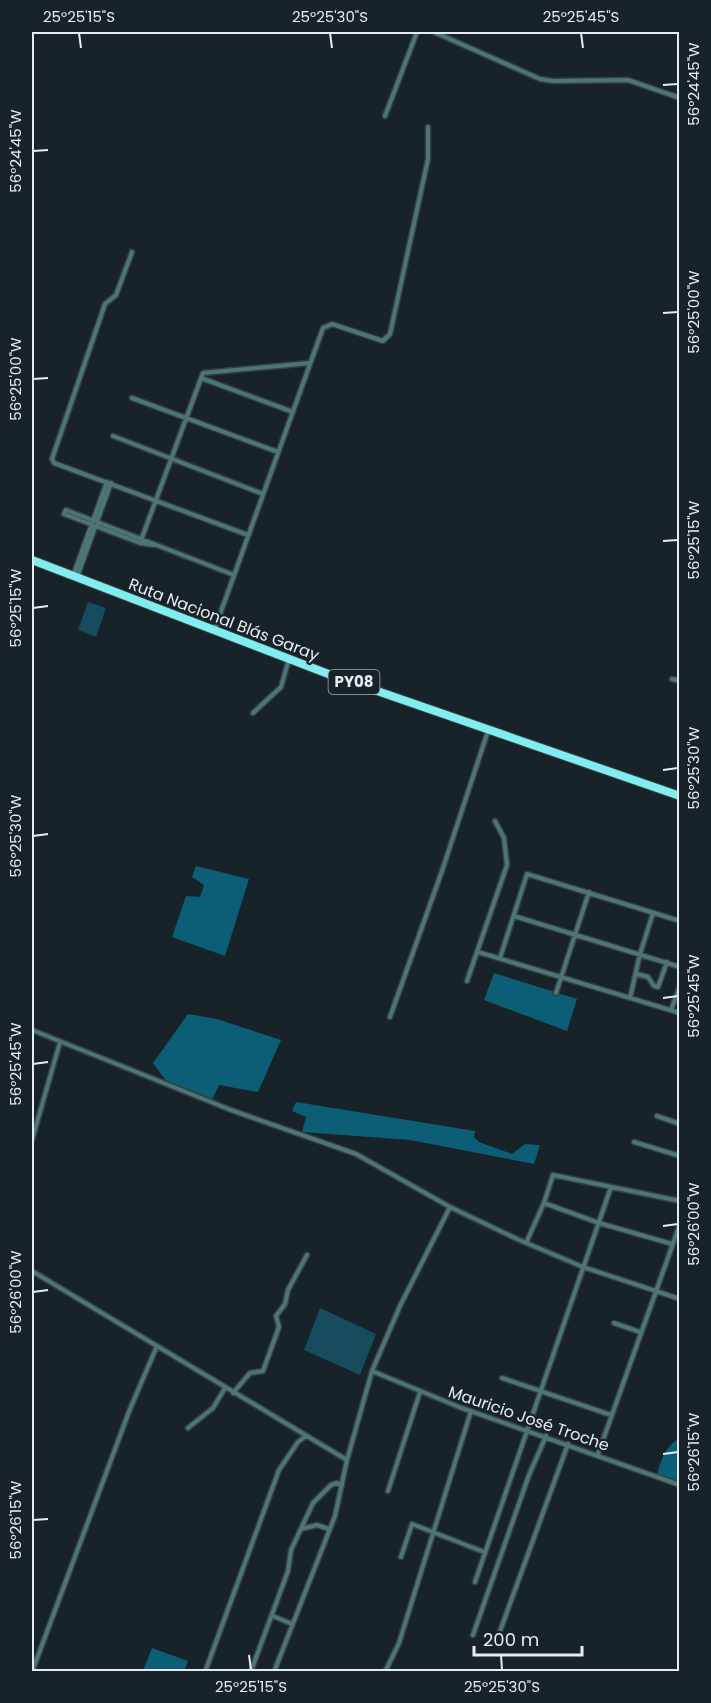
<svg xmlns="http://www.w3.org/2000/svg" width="711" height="1703" font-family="Poppins,sans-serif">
	<rect width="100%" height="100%" fill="#172328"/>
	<path fill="#164c5d" d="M 88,602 L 106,608 L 96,637 L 78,630 Z
		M 320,1308 L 376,1334 L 360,1375 L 304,1350 Z"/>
	<path fill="#0b5e75" d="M 196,866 L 249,879 L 225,956 L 172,937 L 186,896 L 200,897 L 204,885 L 192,877 Z
		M 494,973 L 577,999 L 567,1031 L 484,1000 Z
		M 188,1014 L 217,1019 L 281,1040 L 258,1092 L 219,1085 L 212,1100 L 167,1082 L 153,1063 Z
		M 296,1102 L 475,1131 L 474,1137 L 479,1142 L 512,1154 L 525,1144 L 540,1145 L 534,1164 L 410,1140 L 302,1132 L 306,1117 L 292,1111 Z
		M 679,1438 L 679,1483 L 657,1474 C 662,1458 665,1448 679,1438 Z
		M 152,1648 L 188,1661 L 184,1671 L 143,1671 Z"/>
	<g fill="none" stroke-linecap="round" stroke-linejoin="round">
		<g stroke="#343f44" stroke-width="7">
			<path id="street" d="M 434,32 L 540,79 L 553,81 L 628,80 L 680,98
				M 385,116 L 417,32
				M 132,252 L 116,295 L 105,304 L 52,459 L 54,463 L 248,535
				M 201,378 L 293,412
				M 132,398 L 278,452
				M 113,436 L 263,494
				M 140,543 L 203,373 L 310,363
				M 154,545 L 140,543 L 64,514 L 66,510 L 234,575
				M 73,576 L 107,482
				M 77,577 L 111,483
				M 214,631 L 323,328 L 332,324 L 383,341 L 390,334 L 428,159 L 428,127
				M 672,679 L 680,681
				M 253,713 L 281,687 L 289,659
				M 514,916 L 680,967
				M 478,952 L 680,1013
				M 500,958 L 527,874 L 680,921
				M 637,974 L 648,977 L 654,986 L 658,987 L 667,962
				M 467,981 L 507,865 L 504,838 L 495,821
				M 556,993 L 589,892
				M 630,998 L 640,954 L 653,913
				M 671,1010 L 680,986
				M 390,1017 L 442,871 L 488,731
				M 32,1030 L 231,1110 L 356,1154 L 450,1207 L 517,1239 L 583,1267 L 680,1299
				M 657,1116 L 680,1124
				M 32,1140 L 60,1042
				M 634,1142 L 680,1156
				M 544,1203 L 599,1223 L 672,1244
				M 526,1243 L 544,1203 L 553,1175 L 680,1201
				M 32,1271 L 347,1460 L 372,1371 L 400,1306 L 450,1207
				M 614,1323 L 640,1332
				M 372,1371 L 459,1407 L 680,1485
				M 502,1378 L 611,1415
				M 233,1393 L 250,1373 L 263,1371 L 279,1327 L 276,1316 L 285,1304 L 288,1290 L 307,1255
				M 188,1428 L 213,1408 L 225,1388
				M 598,1454 L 680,1224
				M 388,1491 L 420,1392
				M 301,1529 L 317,1525 L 329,1529
				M 401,1557 L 412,1524 L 484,1552
				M 475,1582 L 611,1187
				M 273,1616 L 292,1624
				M 499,1634 L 568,1444
				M 473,1635 L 529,1475 L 546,1436
				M 251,1671 L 288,1571 L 291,1550 L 313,1503 L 331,1485 L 337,1483 L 342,1486
				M 32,1672 L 130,1409 L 157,1346
				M 205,1672 L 279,1470 L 298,1442 L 306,1436
				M 274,1672 L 335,1516 L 347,1460
				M 385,1672 L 399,1643 L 471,1411"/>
		</g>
		<g stroke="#343f44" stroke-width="10">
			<path id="highway" d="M 32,560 L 331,675 L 680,796"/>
		</g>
		<use href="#street" stroke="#4d7576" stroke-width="4"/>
		<use href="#highway" stroke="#81edef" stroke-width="8"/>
	</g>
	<path fill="none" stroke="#e5edf0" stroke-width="2" d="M 79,33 L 81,48M 330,33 L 332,48M 581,33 L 583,48M 663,85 L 678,84M 33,151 L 48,150M 663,313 L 678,312M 33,379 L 48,378M 663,541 L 678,540M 33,608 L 48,606M 663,770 L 678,768M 33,836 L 48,834M 663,998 L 678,996M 33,1064 L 48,1062M 663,1226 L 678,1224M 33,1292 L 48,1290M 663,1454 L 678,1452M 33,1520 L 48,1519M 249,1655 L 251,1670M 501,1655 L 502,1670"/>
	<g text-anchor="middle" stroke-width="4.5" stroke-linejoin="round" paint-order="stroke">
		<rect fill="#172328" stroke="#a7b0b4" stroke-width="1.5" x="328.5" y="670" width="51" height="24" rx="4.5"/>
		<g font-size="15" font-weight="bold" fill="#e5edf0">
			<text x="354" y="687">PY08</text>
		</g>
		<g font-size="16" fill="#e5edf0" stroke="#172328">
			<text transform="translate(224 619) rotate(21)" y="6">Ruta Nacional Blás Garay</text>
			<text transform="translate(529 1418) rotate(19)" y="6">Mauricio José Troche</text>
		</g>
	</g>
	<rect width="711" height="1703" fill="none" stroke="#172328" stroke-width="66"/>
	<path d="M474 1646v9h108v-9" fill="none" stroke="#e5edf0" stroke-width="3"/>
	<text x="483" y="1646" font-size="18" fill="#e5edf0" stroke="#172328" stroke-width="4.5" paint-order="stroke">200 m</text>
	<rect x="33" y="33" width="645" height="1637" fill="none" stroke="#e5edf0" stroke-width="2"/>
	<g font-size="15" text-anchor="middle" fill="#e5edf0">
		<text x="79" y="22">25°25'15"S</text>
		<text x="330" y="22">25°25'30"S</text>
		<text x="581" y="22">25°25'45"S</text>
		<text transform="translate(694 84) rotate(-90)" y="5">56°24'45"W</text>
		<text transform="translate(16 151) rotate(-90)" y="5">56°24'45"W</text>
		<text transform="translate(694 312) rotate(-90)" y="5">56°25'00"W</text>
		<text transform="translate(16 379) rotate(-90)" y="5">56°25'00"W</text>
		<text transform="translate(694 540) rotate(-90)" y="5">56°25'15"W</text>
		<text transform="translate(16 608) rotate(-90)" y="5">56°25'15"W</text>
		<text transform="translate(694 768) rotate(-90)" y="5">56°25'30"W</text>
		<text transform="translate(16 836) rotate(-90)" y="5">56°25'30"W</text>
		<text transform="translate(694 996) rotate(-90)" y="5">56°25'45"W</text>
		<text transform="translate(16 1064) rotate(-90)" y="5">56°25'45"W</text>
		<text transform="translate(694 1224) rotate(-90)" y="5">56°26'00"W</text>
		<text transform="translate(16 1292) rotate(-90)" y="5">56°26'00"W</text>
		<text transform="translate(694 1452) rotate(-90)" y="5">56°26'15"W</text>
		<text transform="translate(16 1520) rotate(-90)" y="5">56°26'15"W</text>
		<text x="251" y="1692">25°25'15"S</text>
		<text x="502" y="1692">25°25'30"S</text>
	</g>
</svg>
